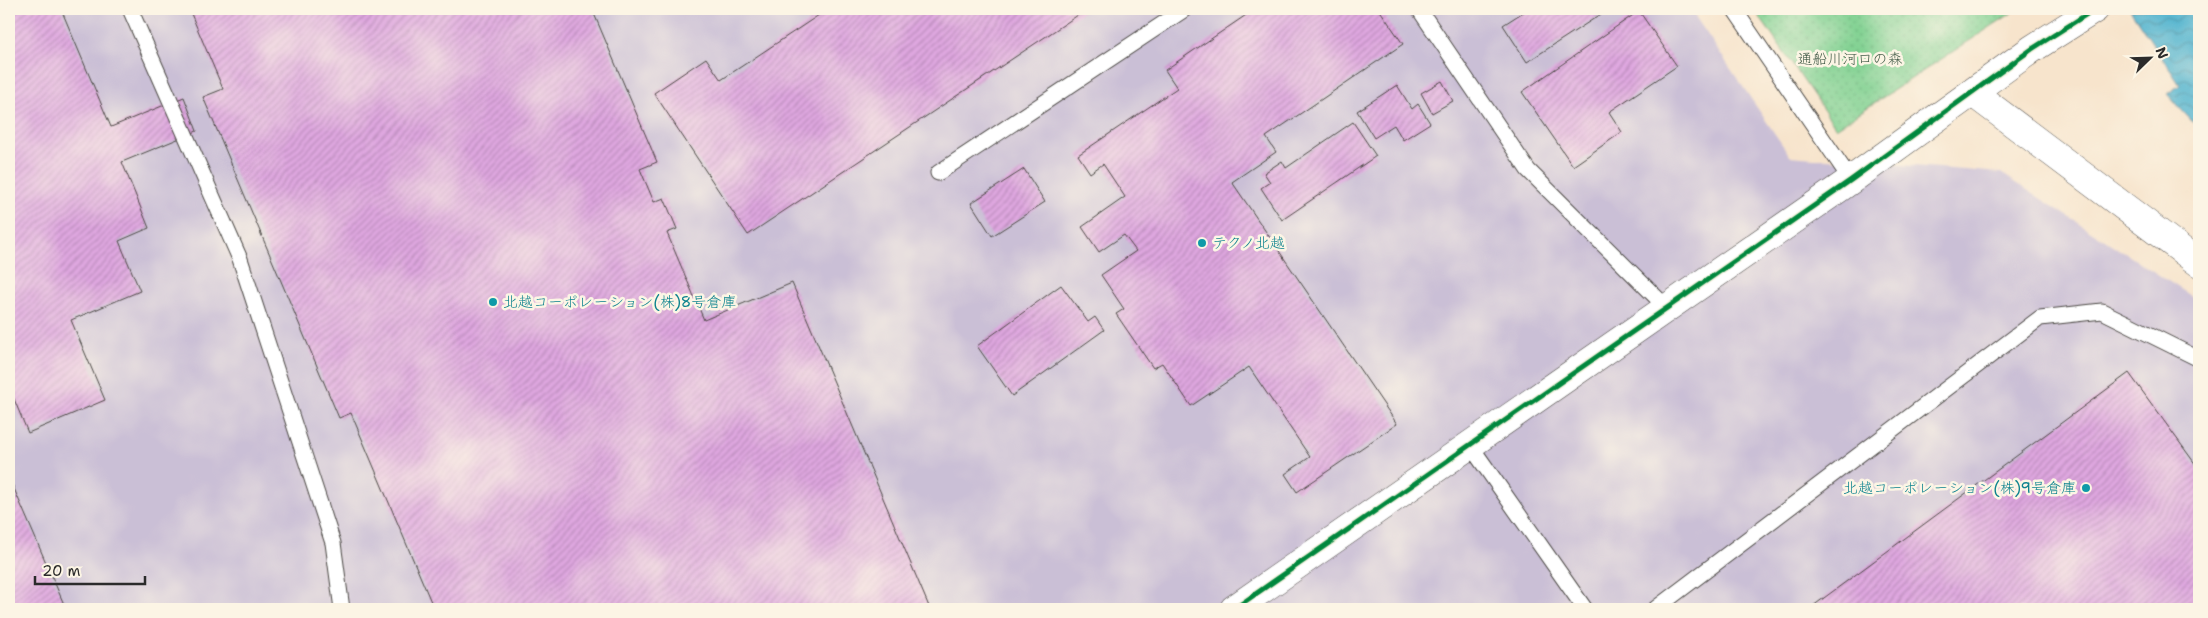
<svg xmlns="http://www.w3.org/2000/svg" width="2208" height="618" font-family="'Shantell Sans','Klee One',sans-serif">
	<defs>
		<pattern id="grass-dots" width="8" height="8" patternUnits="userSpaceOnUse" patternTransform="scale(1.25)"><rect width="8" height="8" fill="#82d293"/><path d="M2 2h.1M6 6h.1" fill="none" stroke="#70b47f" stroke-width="1.8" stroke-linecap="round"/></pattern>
		<pattern id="water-waves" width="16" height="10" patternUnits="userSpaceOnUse" patternTransform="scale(1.25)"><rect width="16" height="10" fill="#50b3cf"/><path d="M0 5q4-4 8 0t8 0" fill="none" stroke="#4392a8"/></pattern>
		<pattern id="building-hatch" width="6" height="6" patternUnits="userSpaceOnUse" patternTransform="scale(1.25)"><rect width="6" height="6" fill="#dfa7e0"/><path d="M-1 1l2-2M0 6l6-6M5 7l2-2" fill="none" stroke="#b588b6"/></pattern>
	</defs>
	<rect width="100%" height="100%" fill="#fcf5e5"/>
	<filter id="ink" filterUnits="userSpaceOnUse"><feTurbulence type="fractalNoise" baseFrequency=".02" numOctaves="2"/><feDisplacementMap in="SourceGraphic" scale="10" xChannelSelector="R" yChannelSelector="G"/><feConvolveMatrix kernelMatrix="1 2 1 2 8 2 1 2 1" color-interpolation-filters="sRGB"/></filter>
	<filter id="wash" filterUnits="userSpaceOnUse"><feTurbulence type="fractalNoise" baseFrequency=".0096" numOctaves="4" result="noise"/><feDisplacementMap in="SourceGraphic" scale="20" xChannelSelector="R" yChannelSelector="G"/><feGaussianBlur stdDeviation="1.12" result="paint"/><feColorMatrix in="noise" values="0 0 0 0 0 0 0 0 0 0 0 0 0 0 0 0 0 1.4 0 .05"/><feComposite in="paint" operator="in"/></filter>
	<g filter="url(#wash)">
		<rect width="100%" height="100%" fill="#f7e4cc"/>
		<path fill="#cabfd6" d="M 9,9 L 1690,9 L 1790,156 L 2001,173 L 2199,301 L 2199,609 L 9,609 Z"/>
		<path fill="url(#grass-dots)" stroke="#567e5f" d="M 1754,9 L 2018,9 L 1836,128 Z"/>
		<path fill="url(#water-waves)" stroke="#3e6f7d" d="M 2130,9 L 2199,9 L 2199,129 L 2167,94 L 2180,85 Z"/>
		<g id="blocks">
			<path fill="url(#building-hatch)" d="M 9,9 L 61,9 L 111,127 L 184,97 L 197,131 L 122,162 L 149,228 L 119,241 L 140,291 L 71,320 L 105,400 L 28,433 L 9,387 Z
				M 189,9 L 592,9 L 657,162 L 640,169 L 654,202 L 664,198 L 677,229 L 667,233 L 704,320 L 792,283 L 930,609 L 434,609 L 351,413 L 339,418 L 203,97 L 223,89 Z
				M 828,9 L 1087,9 L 748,235 L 654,93 L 706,58 L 721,80 Z
				M 1255,9 L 1379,9 L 1403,44 L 1266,137 L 1276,152 L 1232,182 L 1397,424 L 1297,492 L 1285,474 L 1310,457 L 1249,367 L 1191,406 L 1162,363 L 1153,368 L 1116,314 L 1124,309 L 1101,275 L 1136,251 L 1124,235 L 1099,252 L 1082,227 L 1125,197 L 1103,164 L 1090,173 L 1078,155 L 1177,88 L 1165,70 Z
				M 1528,9 L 1609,9 L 1527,62 L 1503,25 Z
				M 1639,11 L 1677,66 L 1609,112 L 1622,132 L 1573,166 L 1522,92 Z
				M 1442,81 L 1453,101 L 1432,113 L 1421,93 Z
				M 1397,85 L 1412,109 L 1418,104 L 1430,123 L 1403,140 L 1394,125 L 1374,138 L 1357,111 Z
				M 1353,122 L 1376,156 L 1282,220 L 1261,188 L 1270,182 L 1264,173 L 1282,161 L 1286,168 Z
				M 1024,169 L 1045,202 L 992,236 L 971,203 Z
				M 1061,285 L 1088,322 L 1095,317 L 1104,330 L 1012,396 L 977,346 Z
				M 2129,373 L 2199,469 L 2199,609 L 1809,609 Z
				M 9,477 L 66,609 L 9,609 Z"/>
		</g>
	</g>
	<g filter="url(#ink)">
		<use href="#blocks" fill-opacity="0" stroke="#4a4743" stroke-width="1"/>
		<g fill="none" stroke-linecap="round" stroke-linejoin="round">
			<g stroke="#4a4743" stroke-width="17">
				<path id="lane" d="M 130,9 L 240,259 L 333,543 L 342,609
					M 1419,9 L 1528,170 L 1667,308
					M 1734,9 L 1851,180
					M 938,173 L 1185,9
					M 1470,445 L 1585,609
					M 1655,609 L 2040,318 L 2102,311 L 2199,359"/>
			</g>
			<g stroke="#4a4743" stroke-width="29">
				<path id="street" d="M 1973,93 L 2199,263"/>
			</g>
			<g stroke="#4a4743" stroke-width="29">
				<path id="secondary" d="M 1234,609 L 1851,180 L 2032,49 L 2095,9"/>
			</g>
			<use href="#lane" stroke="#fff" stroke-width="15"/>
			<use href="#street" stroke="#fff" stroke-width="28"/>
			<use href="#secondary" stroke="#fff" stroke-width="28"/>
			<g stroke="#fcf5e5" stroke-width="8">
				<path id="cycleway" d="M 1234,609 L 1851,180 L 2032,49 L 2095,9"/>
			</g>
			<use href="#cycleway" stroke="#00873e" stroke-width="5"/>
		</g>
	</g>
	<g fill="#0f9aa8" stroke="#fcf5e5" stroke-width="2">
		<circle cx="1202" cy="243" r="5"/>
		<circle cx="493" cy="302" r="5"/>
		<circle cx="2086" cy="488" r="5"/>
	</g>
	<g text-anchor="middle" stroke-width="5" stroke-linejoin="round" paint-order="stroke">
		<g font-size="15" fill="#455d4a" stroke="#fcf5e5">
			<text x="1850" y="64">通船川河口の森</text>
		</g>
		<g font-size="15" fill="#0d838f" stroke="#fcf5e5" text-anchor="start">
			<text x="1212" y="248">テクノ北越</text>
			<text x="503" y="307">北越コーポレーション(株)8号倉庫</text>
			<text x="2076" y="493" text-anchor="end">北越コーポレーション(株)9号倉庫</text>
		</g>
	</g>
	<rect width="2208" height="618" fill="none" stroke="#fcf5e5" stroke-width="30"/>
	<g transform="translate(2150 58) rotate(67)" stroke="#fcf5e5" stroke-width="4" paint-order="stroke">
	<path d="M0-4L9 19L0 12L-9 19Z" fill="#2b2b2b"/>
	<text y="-8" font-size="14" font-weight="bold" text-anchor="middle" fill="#2b2b2b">N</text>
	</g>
	<path d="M35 576v8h110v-8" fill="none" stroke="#2b2b2b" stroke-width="2.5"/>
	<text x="42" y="576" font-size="15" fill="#2b2b2b" stroke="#fcf5e5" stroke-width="4" paint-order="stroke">20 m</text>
</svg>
